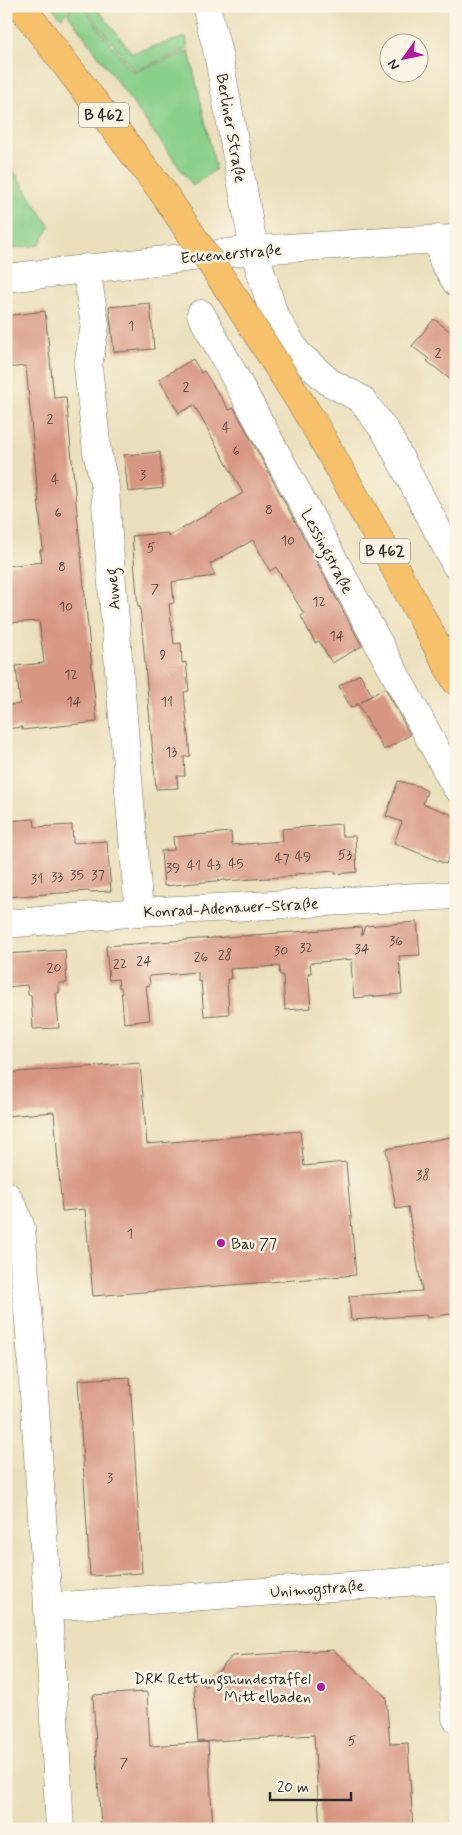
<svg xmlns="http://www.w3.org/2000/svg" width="462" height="1835" font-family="Mynerve,sans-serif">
	<rect width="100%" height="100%" fill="#fcf5e5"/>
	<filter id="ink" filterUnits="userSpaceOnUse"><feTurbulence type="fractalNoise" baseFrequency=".02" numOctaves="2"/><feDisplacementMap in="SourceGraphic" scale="10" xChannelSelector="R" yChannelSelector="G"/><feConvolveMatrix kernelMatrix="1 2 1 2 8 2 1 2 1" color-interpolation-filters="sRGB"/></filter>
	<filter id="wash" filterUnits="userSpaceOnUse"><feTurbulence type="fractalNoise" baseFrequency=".0096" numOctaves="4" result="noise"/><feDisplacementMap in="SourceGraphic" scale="20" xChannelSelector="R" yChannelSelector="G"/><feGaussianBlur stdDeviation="1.12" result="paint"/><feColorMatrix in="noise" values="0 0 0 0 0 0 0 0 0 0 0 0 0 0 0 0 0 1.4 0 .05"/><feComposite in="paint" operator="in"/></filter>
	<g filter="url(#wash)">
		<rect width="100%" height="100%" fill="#eadfba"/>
		<path fill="#88cf89" stroke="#5a7d5a" d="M 52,6 L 74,6 L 61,18 Z
			M 76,6 L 82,6 L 133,73 L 189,51 L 216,169 L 193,186 L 68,14 Z
			M 84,6 L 95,6 L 132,53 L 186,37 L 188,49 L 134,71 Z
			M 6,159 L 50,227 L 39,245 L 6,249 Z"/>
		<g id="blocks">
			<path fill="#d79681" d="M 150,303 L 154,349 L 114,352 L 109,307 Z
				M 45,311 L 54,398 L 66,397 L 97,722 L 22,730 L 22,727 L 6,729 L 6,705 L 20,704 L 16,666 L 44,663 L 39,621 L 6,623 L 6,566 L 42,562 L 40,550 L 43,550 L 26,366 L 6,368 L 6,316 Z
				M 434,319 L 456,336 L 456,384 L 427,361 L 429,359 L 412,346 Z
				M 193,359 L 201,373 L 204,371 L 229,410 L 234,408 L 362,646 L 332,663 L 319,641 L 315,643 L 301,616 L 304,614 L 276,567 L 270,571 L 253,540 L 210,564 L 215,576 L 172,582 L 174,603 L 169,604 L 174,644 L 181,643 L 182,663 L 186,662 L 189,691 L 184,692 L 190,756 L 184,757 L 185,776 L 177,776 L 178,788 L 156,789 L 140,607 L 138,607 L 132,536 L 168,533 L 168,537 L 243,493 L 194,405 L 179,413 L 159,379 Z
				M 160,452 L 163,488 L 128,492 L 124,455 Z
				M 360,674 L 372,695 L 361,702 L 385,688 L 410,735 L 384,750 L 358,704 L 351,708 L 339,686 Z
				M 398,781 L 418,786 L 427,791 L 423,804 L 456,816 L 456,838 L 446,864 L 394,843 L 402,822 L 386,816 Z
				M 34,819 L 35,827 L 72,825 L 73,843 L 107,841 L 111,891 L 89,892 L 88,891 L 6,897 L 6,821 Z
				M 341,824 L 342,836 L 355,836 L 357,872 L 335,874 L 335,871 L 295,874 L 295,876 L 226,881 L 226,880 L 164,886 L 161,851 L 174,850 L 173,837 L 231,832 L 232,845 L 283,841 L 282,829 Z
				M 417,922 L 420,955 L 399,956 L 402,994 L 354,998 L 351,964 L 353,959 L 310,963 L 311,973 L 308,973 L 311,1008 L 285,1010 L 283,975 L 280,975 L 279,966 L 230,969 L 231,979 L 227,979 L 229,1014 L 204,1016 L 201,981 L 198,982 L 198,972 L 149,976 L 150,985 L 146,986 L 150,1020 L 124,1023 L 121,987 L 119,988 L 118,979 L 109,980 L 106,946 L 361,927 L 362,935 L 365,926 Z
				M 65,950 L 67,983 L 59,983 L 59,993 L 56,993 L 59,1028 L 33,1029 L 31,995 L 28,995 L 27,985 L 6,987 L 6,954 Z
				M 140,1063 L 147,1144 L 300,1131 L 304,1166 L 346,1162 L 356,1275 L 93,1296 L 85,1209 L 62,1211 L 54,1112 L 6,1116 L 6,1073 Z
				M 456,1136 L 456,1313 L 427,1318 L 426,1315 L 351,1320 L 349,1296 L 422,1291 L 408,1207 L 396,1209 L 386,1149 Z
				M 130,1377 L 142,1573 L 90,1576 L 78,1380 Z
				M 333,1650 L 386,1697 L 390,1744 L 408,1743 L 413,1829 L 320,1829 L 314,1735 L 198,1742 L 193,1677 L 206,1686 L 232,1656 Z
				M 147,1692 L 150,1746 L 208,1742 L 213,1829 L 101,1829 L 93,1695 Z"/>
		</g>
	</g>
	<g filter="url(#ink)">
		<use href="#blocks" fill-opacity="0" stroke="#6e6a5d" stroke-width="1"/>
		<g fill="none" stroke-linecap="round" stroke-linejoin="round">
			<g stroke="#6e6a5d" stroke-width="29">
				<path id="street" d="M 206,6 L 218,53 L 254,250 L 274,315 L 297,353 L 329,382 L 361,399 L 386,432 L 456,565
					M 438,239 L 443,260 L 456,282
					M 86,268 L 95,325 L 88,366 L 97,452 L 105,487 L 108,535 L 139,912
					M 6,278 L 254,250 L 401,241 L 456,239
					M 201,314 L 456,787
					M 6,924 L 139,912 L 456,895
					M 6,1195 L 14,1209 L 21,1228 L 30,1333 L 48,1607 L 60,1829
					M 48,1607 L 448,1579 L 456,1718"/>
			</g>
			<g stroke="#6e6a5d" stroke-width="29">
				<path id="primary" d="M 21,6 L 162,191
					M 313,422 L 388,555 L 456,681"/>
			</g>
			<use href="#street" stroke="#fff" stroke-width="28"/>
			<use href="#primary" stroke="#f6c16b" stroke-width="28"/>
			<g stroke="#6e6a5d" stroke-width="29" stroke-linecap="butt">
				<path id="primary-bridge" d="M 162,191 L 235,299 L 313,422"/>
			</g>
			<use href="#primary-bridge" stroke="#f6c16b" stroke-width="28"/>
		</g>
	</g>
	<g fill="#b5179e" stroke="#fcf5e5" stroke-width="2">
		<circle cx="221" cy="1243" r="5"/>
		<circle cx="321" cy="1687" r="5"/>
	</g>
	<g text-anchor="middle" stroke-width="5" stroke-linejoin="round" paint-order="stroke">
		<g font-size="14" fill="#564640">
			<text x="131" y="330">1</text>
			<text x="438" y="357">2</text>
			<text x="186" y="391">2</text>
			<text x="50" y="423">2</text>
			<text x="226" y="432">4</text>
			<text x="236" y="455">6</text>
			<text x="143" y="479">3</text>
			<text x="55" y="484">4</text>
			<text x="269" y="514">8</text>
			<text x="58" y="517">6</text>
			<text x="288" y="545">10</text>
			<text x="151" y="552">5</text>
			<text x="62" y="571">8</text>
			<text x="155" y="593">7</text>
			<text x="319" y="606">12</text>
			<text x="66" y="611">10</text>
			<text x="337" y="640">14</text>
			<text x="163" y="659">9</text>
			<text x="71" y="679">12</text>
			<text x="74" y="706">14</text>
			<text x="167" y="706">11</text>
			<text x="171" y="756">13</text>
			<text x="345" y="859">53</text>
			<text x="303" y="861">49</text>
			<text x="282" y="863">47</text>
			<text x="236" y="868">45</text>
			<text x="214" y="869">43</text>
			<text x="194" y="870">41</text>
			<text x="173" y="872">39</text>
			<text x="77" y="879">35</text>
			<text x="98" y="879">37</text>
			<text x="57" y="881">33</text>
			<text x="37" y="883">31</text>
			<text x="396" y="945">36</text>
			<text x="306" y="952">32</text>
			<text x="362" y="953">34</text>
			<text x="281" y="955">30</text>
			<text x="225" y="959">28</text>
			<text x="201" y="961">26</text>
			<text x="144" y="965">24</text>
			<text x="120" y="968">22</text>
			<text x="54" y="972">20</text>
			<text x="423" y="1179">38</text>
			<text x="130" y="1238">1</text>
			<text x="110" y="1482">3</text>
			<text x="352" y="1745">5</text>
			<text x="124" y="1767">7</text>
		</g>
		<g fill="#fcf5e5" stroke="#6a6863" stroke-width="1">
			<rect x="79" y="102.5" width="50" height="25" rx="4"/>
			<rect x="360" y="538.5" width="50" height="25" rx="4"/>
		</g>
		<g font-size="15" font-weight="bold" fill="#2b2b2b">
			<text x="104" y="120">B 462</text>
			<text x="385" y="556">B 462</text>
		</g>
		<g font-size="16" fill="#2b2b2b" stroke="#fcf5e5">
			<text transform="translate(232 128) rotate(80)" y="6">Berliner Straße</text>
			<text transform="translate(231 253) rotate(-5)" y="6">Eckenerstraße</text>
			<text transform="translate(328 551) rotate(62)" y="6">Lessingstraße</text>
			<text transform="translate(112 589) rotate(-95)" y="6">Auweg</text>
			<text transform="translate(231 907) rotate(-3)" y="6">Konrad-Adenauer-Straße</text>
			<text transform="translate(317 1588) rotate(-4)" y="6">Unimogstraße</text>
		</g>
		<g font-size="16" fill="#2b2b2b" stroke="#fcf5e5" text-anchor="start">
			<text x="231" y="1249">Bau 77</text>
			<text x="311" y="1684" text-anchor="end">DRK Rettungshundestaffel<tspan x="311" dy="18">Mittelbaden</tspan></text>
		</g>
	</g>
	<rect width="462" height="1835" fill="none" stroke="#fcf5e5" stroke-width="25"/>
	<g transform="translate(404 58) rotate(237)"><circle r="24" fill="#fcf5e5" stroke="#a8a49b"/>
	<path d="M0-4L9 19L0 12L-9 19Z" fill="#b5179e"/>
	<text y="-8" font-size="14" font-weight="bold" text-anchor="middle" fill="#2b2b2b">N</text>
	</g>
	<path d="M270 1792v8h81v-8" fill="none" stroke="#2b2b2b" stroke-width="2.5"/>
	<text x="277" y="1792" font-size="15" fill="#2b2b2b" stroke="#fcf5e5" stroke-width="4" paint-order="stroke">20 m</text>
</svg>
